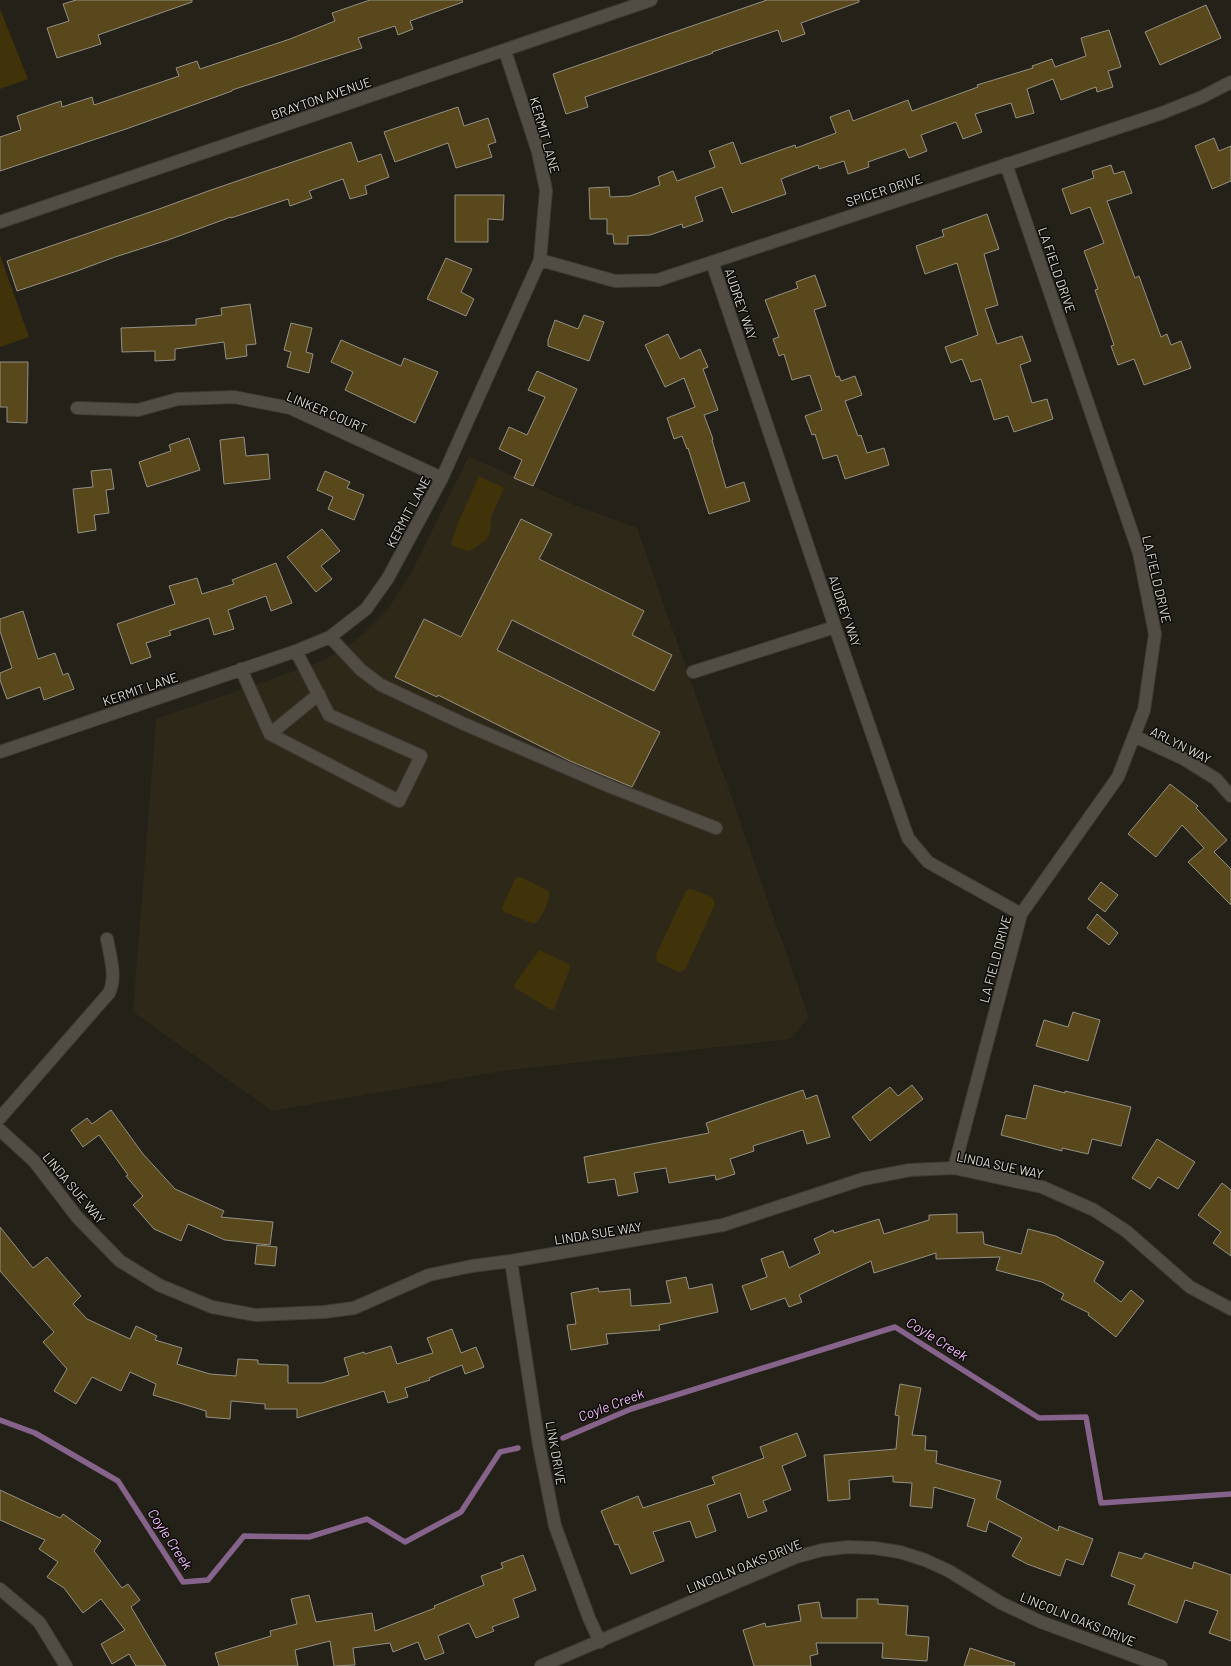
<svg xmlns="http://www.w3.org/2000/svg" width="1231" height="1666" font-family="Barlow,sans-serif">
	<rect width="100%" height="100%" fill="#242118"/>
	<path fill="#2e2819" d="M 469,456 L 572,504 L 637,528 L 809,1018 L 790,1039 L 501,1071 L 272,1111 L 133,1012 L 156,719 L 317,663 L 341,651 L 364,633 L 387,610 L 410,575 Z"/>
	<path fill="#40330a" d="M 0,9 L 28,79 L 0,89 Z
		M 0,255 L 29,337 L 0,347 Z
		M 479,476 L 504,488 L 491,517 L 490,533 L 486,540 L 473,549 L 467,551 L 451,545 L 458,523 Z
		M 517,877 L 521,877 L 549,891 C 550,901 542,919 534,924 L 504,912 L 502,908 L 515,879 Z
		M 689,889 L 692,889 L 713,898 L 715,904 L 685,970 L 679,972 L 657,962 L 656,955 L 686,891 Z
		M 539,950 L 569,964 L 570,968 L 554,1009 L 550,1009 L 515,988 L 514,985 Z"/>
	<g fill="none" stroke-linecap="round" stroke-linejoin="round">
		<path stroke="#86638a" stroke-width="5.5" d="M 0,1420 L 35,1433 L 118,1481 L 183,1582 L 208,1580 L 244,1536 L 309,1537 L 367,1519 L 405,1542 L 461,1512 L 500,1452 L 518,1448
			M 563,1438 L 631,1409 L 895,1327 L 1039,1418 L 1086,1417 L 1101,1503 L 1231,1494"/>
	</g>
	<path fill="#58481b" stroke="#949085" d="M 76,0 L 192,0 L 192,2 L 98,35 L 101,44 L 57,58 L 47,28 L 69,21 L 63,4 Z
		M 370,0 L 462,0 L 463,2 L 410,21 L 413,29 L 398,35 L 395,26 L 358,38 L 362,48 L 232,90 L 232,91 L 126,129 L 0,171 L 0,137 L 21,130 L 17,116 L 61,101 L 62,107 L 92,97 L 94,105 L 179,76 L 176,68 L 197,61 L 200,69 L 290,39 L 335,21 L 332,13 Z
		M 767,0 L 859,0 L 859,2 L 801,23 L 805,34 L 782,42 L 778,30 L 712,52 L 713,53 L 585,97 L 588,107 L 566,114 L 553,74 Z
		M 1206,5 L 1221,38 L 1160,65 L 1145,32 Z
		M 1109,30 L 1121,67 L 1108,71 L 1113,87 L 1097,92 L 1096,87 L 1061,100 L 1053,79 L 1027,89 L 1034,113 L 1016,118 L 1011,103 L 975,114 L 982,132 L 963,139 L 956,122 L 921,135 L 927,151 L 909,158 L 905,149 L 868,162 L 869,167 L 848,174 L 844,161 L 819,169 L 818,165 L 781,179 L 786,194 L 732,213 L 722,187 L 695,197 L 703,221 L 683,228 L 682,224 L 650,235 L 628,236 L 628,244 L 614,244 L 613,234 L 607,234 L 607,219 L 590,219 L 589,188 L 609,187 L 610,197 L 630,196 L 660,185 L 658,177 L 673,171 L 677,181 L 715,167 L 709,151 L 733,142 L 741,164 L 795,145 L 796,148 L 836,133 L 830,117 L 849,110 L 853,121 L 908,100 L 912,111 L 978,87 L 977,85 L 1033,68 L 1032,66 L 1052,59 L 1055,67 L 1086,56 L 1081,38 Z
		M 458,107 L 464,126 L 488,118 L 496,142 L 488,145 L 492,157 L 456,168 L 448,143 L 395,162 L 384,132 Z
		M 1214,138 L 1219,151 L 1231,146 L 1231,181 L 1212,189 L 1195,146 Z
		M 351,142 L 358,162 L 381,154 L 389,177 L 365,186 L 367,194 L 350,199 L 343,179 L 309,191 L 312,198 L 290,206 L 288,199 L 231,218 L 231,217 L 168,240 L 115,257 L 77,271 L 17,291 L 7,261 L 159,209 L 211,190 Z
		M 1111,165 L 1114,174 L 1124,171 L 1132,193 L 1107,201 L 1135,278 L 1139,276 L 1161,337 L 1167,334 L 1171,345 L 1181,341 L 1191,368 L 1144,385 L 1134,359 L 1118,365 L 1111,346 L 1114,345 L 1095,290 L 1098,289 L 1084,251 L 1104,243 L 1090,207 L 1071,214 L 1062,189 L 1094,178 L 1092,171 Z
		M 455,195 L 504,195 L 503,220 L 488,219 L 488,242 L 455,242 Z
		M 987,214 L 999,249 L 984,254 L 998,305 L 985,309 L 997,344 L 1022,336 L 1031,361 L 1020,365 L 1032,403 L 1047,399 L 1053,419 L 1014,432 L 1008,416 L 994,420 L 981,379 L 971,382 L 962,359 L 951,363 L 945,347 L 978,335 L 957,263 L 925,274 L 916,246 L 944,236 L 942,230 Z
		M 446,258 L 472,269 L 461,292 L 474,299 L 466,316 L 427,299 Z
		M 815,275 L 826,306 L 814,310 L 836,377 L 839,376 L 841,381 L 855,376 L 862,395 L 845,401 L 858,436 L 861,435 L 867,453 L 884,448 L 889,465 L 845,479 L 837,455 L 823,459 L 815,434 L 812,435 L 805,416 L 822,410 L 810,375 L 792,380 L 784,354 L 779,356 L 773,339 L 779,337 L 765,300 L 798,288 L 796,282 Z
		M 250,304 L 256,344 L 246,345 L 247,356 L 226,359 L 224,342 L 175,349 L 175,360 L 155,361 L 155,351 L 122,352 L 121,328 L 196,325 L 196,319 L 222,315 L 221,308 Z
		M 584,315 L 604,322 L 589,361 L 548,346 L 548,340 L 555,320 L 578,329 Z
		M 291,323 L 312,328 L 306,352 L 313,354 L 309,373 L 287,367 L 291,352 L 284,350 Z
		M 668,334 L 680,359 L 700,349 L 708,367 L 703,369 L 718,410 L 704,415 L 713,439 L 712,440 L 726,488 L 744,482 L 750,501 L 709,514 L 688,448 L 687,449 L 682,436 L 674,439 L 667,418 L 695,407 L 684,378 L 665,387 L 645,345 Z
		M 341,340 L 401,366 L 404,358 L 438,372 L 415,423 L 345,390 L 353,372 L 331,362 Z
		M 0,362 L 28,362 L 27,423 L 7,422 L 7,407 L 0,407 Z
		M 537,371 L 577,389 L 533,486 L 514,478 L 522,460 L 499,449 L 509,427 L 527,435 L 545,397 L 528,390 Z
		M 244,437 L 246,456 L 268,454 L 270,479 L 224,484 L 220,440 Z
		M 189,438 L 200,470 L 147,487 L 139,462 L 171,451 L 169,445 Z
		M 111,469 L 114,489 L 106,490 L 109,513 L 94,515 L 96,530 L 78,533 L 73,489 L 93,487 L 91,471 Z
		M 325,471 L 350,482 L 347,488 L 364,495 L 354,520 L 328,509 L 333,497 L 317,490 Z
		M 521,519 L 552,534 L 539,559 L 644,611 L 632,635 L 672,655 L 654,691 L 512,620 L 497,650 L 660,732 L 632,787 L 570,761 L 438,695 L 437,697 L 395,677 L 424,619 L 461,637 Z
		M 322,529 L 340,551 L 321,566 L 332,579 L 316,592 L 287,557 Z
		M 276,563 L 292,603 L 271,611 L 266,596 L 228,610 L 234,629 L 214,635 L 209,618 L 169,631 L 171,635 L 146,643 L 151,657 L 131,664 L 117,624 L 175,604 L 169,586 L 197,578 L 202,594 L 234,584 L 232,580 Z
		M 23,611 L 38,659 L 55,653 L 63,675 L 68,673 L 74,689 L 44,700 L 40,687 L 7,699 L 0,680 L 0,673 L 12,668 L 0,631 L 0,619 Z
		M 1170,784 L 1198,806 L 1196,808 L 1227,840 L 1214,852 L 1231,869 L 1231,905 L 1188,862 L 1204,848 L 1182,825 L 1156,857 L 1128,834 Z
		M 1101,882 L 1118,895 L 1105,912 L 1088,899 Z
		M 1097,914 L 1118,933 L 1109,945 L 1087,928 Z
		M 1073,1012 L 1100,1020 L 1088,1061 L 1036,1046 L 1044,1020 L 1068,1027 Z
		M 912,1085 L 923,1099 L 870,1141 L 852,1117 L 890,1087 L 898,1096 Z
		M 1034,1085 L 1065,1093 L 1065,1091 L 1131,1107 L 1121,1146 L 1092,1139 L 1088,1154 L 1062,1148 L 1062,1151 L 1001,1135 L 1006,1115 L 1026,1119 Z
		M 803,1090 L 806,1099 L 817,1095 L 830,1137 L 807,1144 L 803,1130 L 753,1146 L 754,1151 L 730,1159 L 735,1174 L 716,1180 L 715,1175 L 669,1183 L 666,1168 L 634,1173 L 638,1192 L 618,1196 L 615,1179 L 588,1183 L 584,1157 L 709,1133 L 706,1123 Z
		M 111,1110 L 143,1154 L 175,1189 L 224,1211 L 221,1217 L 273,1222 L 270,1245 L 225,1240 L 188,1224 L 181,1241 L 154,1229 L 133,1205 L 143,1196 L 126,1176 L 128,1175 L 99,1135 L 83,1147 L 71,1130 L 87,1118 L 92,1124 Z
		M 1157,1139 L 1195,1162 L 1178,1189 L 1158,1177 L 1150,1189 L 1132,1178 Z
		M 1222,1183 L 1231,1190 L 1231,1256 L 1213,1243 L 1221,1232 L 1198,1215 Z
		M 957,1214 L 957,1233 L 983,1232 L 984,1244 L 1021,1254 L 1028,1229 L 1056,1236 L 1104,1262 L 1094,1281 L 1121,1302 L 1131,1290 L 1144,1301 L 1116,1337 L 1088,1315 L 1089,1313 L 1061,1299 L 1064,1294 L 1042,1282 L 996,1270 L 1000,1257 L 936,1259 L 936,1253 L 874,1273 L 871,1261 L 799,1295 L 802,1302 L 789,1307 L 785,1298 L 751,1310 L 742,1286 L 767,1277 L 761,1259 L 783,1251 L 789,1268 L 820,1253 L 814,1239 L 833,1230 L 834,1233 L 879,1219 L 884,1234 L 929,1220 L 929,1215 Z
		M 0,1227 L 33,1268 L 47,1257 L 81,1296 L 73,1304 L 87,1319 L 130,1339 L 136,1326 L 157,1336 L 155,1340 L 182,1348 L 177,1364 L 210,1374 L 236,1376 L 238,1359 L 258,1360 L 258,1364 L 288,1365 L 288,1383 L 322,1383 L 349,1375 L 344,1358 L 364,1352 L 365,1354 L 391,1346 L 397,1364 L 433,1353 L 427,1338 L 452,1329 L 461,1353 L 476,1347 L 484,1367 L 465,1374 L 462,1365 L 429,1378 L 430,1380 L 405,1388 L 408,1397 L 388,1403 L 384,1391 L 297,1418 L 297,1409 L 265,1409 L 265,1404 L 231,1401 L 230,1419 L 206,1417 L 206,1411 L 153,1395 L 156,1384 L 130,1372 L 121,1391 L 92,1377 L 76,1404 L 54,1391 L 67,1369 L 43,1342 L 54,1332 L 0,1271 Z
		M 257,1245 L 277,1247 L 275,1266 L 255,1264 Z
		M 686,1277 L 689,1289 L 712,1284 L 718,1312 L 659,1325 L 660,1330 L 606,1334 L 608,1344 L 571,1350 L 567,1325 L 576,1324 L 571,1293 L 598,1288 L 599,1292 L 630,1289 L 631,1306 L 671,1303 L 666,1281 Z
		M 900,1384 L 921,1388 L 912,1435 L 926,1436 L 925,1450 L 937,1451 L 936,1463 L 1001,1481 L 996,1498 L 1058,1531 L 1059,1526 L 1093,1539 L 1083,1565 L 1066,1559 L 1060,1576 L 1027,1564 L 1012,1556 L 1022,1538 L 989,1521 L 986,1532 L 967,1526 L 975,1499 L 934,1487 L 932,1508 L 910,1506 L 912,1483 L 893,1482 L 893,1476 L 849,1480 L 850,1499 L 828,1501 L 824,1455 L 896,1449 L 899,1416 L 895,1415 Z
		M 797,1433 L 806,1456 L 782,1466 L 791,1490 L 763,1501 L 767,1511 L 748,1518 L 740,1493 L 707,1505 L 716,1531 L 696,1538 L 690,1521 L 653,1532 L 664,1561 L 631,1574 L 618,1544 L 615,1545 L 601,1511 L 638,1496 L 643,1508 L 715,1484 L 712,1477 L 764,1458 L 760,1447 Z
		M 0,1490 L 60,1518 L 63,1514 L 101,1541 L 94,1551 L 122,1588 L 128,1584 L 140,1600 L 131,1607 L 166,1666 L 136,1666 L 129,1654 L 112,1664 L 101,1644 L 125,1630 L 101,1599 L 83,1613 L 64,1588 L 47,1577 L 58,1562 L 39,1549 L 45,1540 L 0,1520 Z
		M 1119,1552 L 1142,1559 L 1145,1553 L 1192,1569 L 1194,1562 L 1231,1575 L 1231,1641 L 1209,1633 L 1218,1611 L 1185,1600 L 1177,1623 L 1128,1604 L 1135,1585 L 1111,1576 Z
		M 523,1555 L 536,1590 L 513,1599 L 519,1617 L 492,1627 L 494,1631 L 476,1638 L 469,1623 L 438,1636 L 444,1653 L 425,1660 L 418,1642 L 393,1652 L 390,1643 L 353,1648 L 355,1665 L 334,1666 L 330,1641 L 295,1650 L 298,1666 L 219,1666 L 215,1653 L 271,1636 L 270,1631 L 297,1624 L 291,1599 L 309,1595 L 316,1622 L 372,1613 L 375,1631 L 435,1608 L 434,1606 L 484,1585 L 481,1576 L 503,1568 L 501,1563 Z
		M 857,1599 L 878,1599 L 878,1604 L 908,1606 L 906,1635 L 929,1637 L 927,1661 L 882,1658 L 883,1643 L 816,1643 L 818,1654 L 810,1656 L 811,1666 L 754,1666 L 743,1630 L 765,1623 L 766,1627 L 801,1621 L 798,1605 L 819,1602 L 822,1618 L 857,1618 Z
		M 970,1648 L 1015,1663 L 1014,1666 L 964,1666 Z"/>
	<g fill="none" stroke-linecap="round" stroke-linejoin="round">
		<g stroke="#3f3c36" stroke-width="14">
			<path id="minor" d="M 0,222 L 651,0
				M 540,260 L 615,281 L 658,280 L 1162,113 L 1202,97 L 1231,82
				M 712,262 L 835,627 L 908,838 L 928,862 L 1021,914
				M 77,408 L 138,410 L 178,399 L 234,397 L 290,408 L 442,478
				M 330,637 L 361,670 L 381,685 L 462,723 L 611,787 L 716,828
				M 241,669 L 270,734 L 399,801 L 421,756 L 329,715 L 296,651
				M 693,672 L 835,627
				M 270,734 L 319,694
				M 1134,736 L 1184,759 L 1216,779 L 1231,796
				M 0,752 L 296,651 L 330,637 L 366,609 L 388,578 L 442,478 L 540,260 L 546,190 L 538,152 L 505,51
				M 0,1118 L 109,993 C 117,977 110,956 107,939
				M 0,1130 L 34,1161 L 77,1217 L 120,1261 L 159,1285 L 212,1307 L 256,1315 L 324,1312 L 354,1308 L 429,1275 L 472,1266 L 511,1261 L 723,1225 L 863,1179 L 910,1170 L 954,1168 L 1042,1187 L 1094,1210 L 1126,1231 L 1190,1287 L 1231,1309
				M 954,1168 L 1021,914 L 1118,777 L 1144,710 L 1155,634 L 1139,553 L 1006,164
				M 511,1261 L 539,1445 L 555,1526 L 589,1618 L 600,1642
				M 0,1589 L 39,1622 L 66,1666
				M 541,1666 L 796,1557 L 822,1550 L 848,1547 L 874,1548 L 900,1552 L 925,1560 L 949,1571 L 1001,1603 L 1041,1622 L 1161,1666"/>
		</g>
		<use href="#minor" stroke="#514d44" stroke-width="12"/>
	</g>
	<g text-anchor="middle" stroke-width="3" stroke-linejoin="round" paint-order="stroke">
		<g font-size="13" fill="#dcdad4" stroke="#0c0b07">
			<text transform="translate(321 98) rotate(-19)" y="5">BRAYTON AVENUE</text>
			<text transform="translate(545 135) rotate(74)" y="5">KERMIT LANE</text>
			<text transform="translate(884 190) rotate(-18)" y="5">SPICER DRIVE</text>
			<text transform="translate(1057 270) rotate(71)" y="5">LA FIELD DRIVE</text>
			<text transform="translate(741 304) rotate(71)" y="5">AUDREY WAY</text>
			<text transform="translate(327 412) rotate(23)" y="5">LINKER COURT</text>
			<text transform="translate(408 512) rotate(-62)" y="5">KERMIT LANE</text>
			<text transform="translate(1157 579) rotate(77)" y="5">LA FIELD DRIVE</text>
			<text transform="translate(845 611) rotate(71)" y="5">AUDREY WAY</text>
			<text transform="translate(140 689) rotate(-19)" y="5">KERMIT LANE</text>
			<text transform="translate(1181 745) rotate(27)" y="5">ARLYN WAY</text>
			<text transform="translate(995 959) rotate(-75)" y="5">LA FIELD DRIVE</text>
			<text transform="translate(1000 1165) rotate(12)" y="5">LINDA SUE WAY</text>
			<text transform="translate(74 1188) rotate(50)" y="5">LINDA SUE WAY</text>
			<text transform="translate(598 1233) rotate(-9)" y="5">LINDA SUE WAY</text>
			<text transform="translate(556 1453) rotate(80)" y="5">LINK DRIVE</text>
			<text transform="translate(744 1566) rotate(-22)" y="5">LINCOLN OAKS DRIVE</text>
			<text transform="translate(1078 1619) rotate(22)" y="5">LINCOLN OAKS DRIVE</text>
		</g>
		<g font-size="14" font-style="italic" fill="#f3b9fe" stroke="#0c0b07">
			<text transform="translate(937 1339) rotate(32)" y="5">Coyle Creek</text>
			<text transform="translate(611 1405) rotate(-21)" y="5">Coyle Creek</text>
			<text transform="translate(170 1539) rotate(57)" y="5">Coyle Creek</text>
		</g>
	</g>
</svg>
